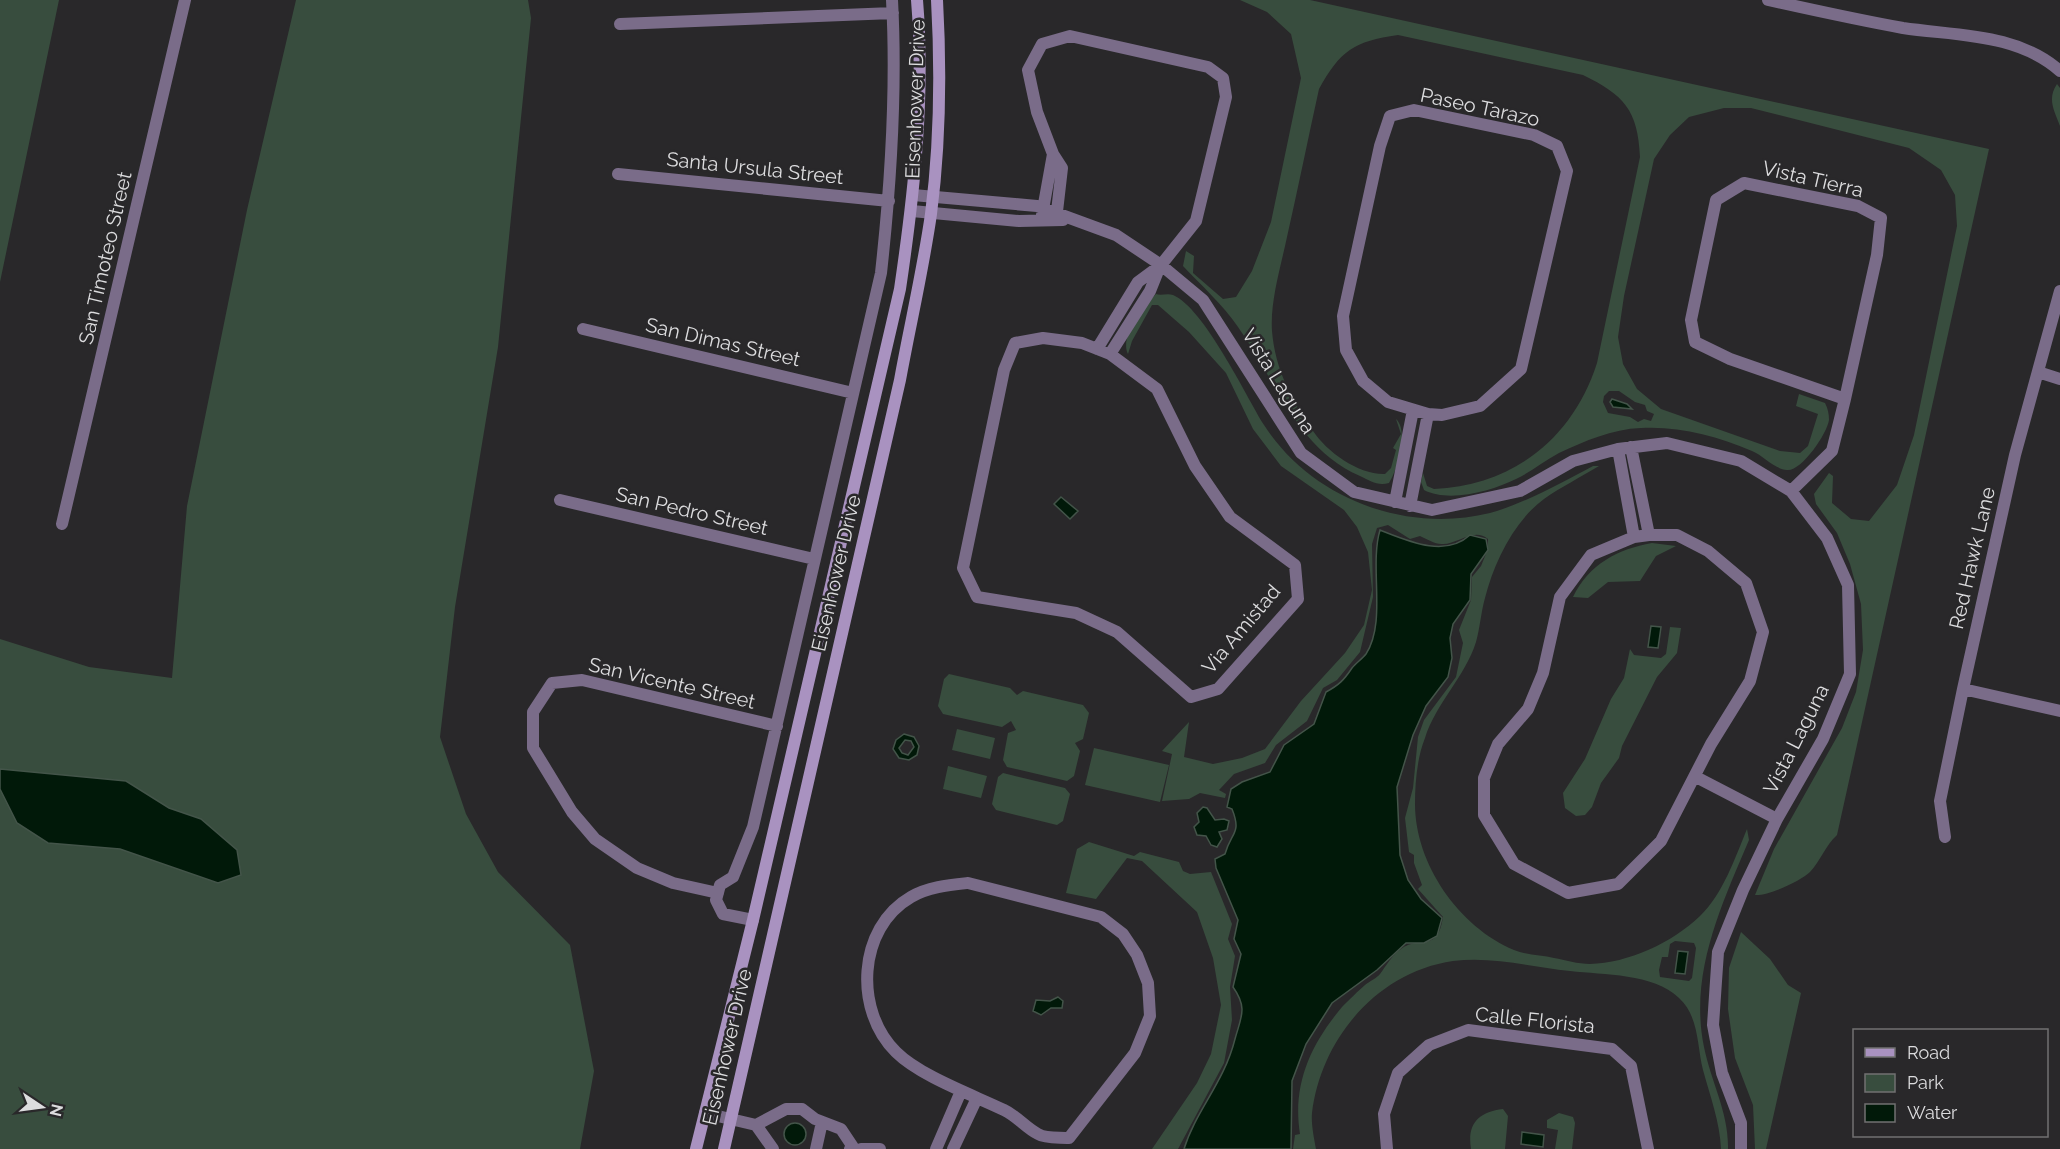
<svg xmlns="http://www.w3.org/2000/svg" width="2060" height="1149" font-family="Raleway,sans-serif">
	<rect width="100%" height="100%" fill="#29282a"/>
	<path fill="#384d3e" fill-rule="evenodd" d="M 0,0 L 59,0 L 0,282 Z
		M 296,0 L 528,0 L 531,18 L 498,347 L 455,607 L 440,737 L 466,814 L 498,872 L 570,945 L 594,1071 L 580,1149 L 0,1149 L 0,639 L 89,667 L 172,678 L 187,506 L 247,210 Z
		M 1240,0 L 1310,0 L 1989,149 L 1837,835 C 1825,846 1821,860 1810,872 C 1801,881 1768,896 1755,895 L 1774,849 L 1842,728 L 1856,692 L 1863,650 L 1861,604 L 1850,564 L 1837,533 L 1816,504 L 1814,494 L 1829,473 L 1833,476 L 1832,503 L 1851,519 L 1869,521 L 1897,485 L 1914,435 L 1957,226 L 1955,195 L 1941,170 L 1909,148 L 1751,108 L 1724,108 L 1689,117 L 1670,135 L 1654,159 L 1624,296 L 1618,337 L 1623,364 L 1637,389 L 1661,409 L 1780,451 L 1800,453 L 1808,446 L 1818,414 L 1796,406 L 1799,394 L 1825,403 C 1828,409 1829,414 1829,420 C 1827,434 1801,472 1787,470 C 1774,469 1764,456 1752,451 C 1716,436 1680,426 1641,428 C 1612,429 1585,441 1559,453 C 1544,461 1531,472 1516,479 C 1492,491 1449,503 1424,490 L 1421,482 L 1423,473 L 1427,486 L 1434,489 C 1514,485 1573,438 1597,363 L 1640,157 C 1638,110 1624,95 1583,75 L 1398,35 C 1354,41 1340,51 1319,89 C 1308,139 1298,188 1287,237 C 1281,266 1270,301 1272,331 C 1275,369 1292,401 1313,431 C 1327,452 1359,475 1385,474 L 1391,468 L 1396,450 L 1393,448 L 1401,434 L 1396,419 C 1409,431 1398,469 1389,483 C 1377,486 1371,481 1360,476 C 1296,448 1276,380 1238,327 C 1223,305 1201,285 1183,266 L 1186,251 L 1194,256 L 1193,273 L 1223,299 L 1236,297 L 1252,271 L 1271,222 L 1301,78 L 1291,34 L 1267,12 ZM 1609,391 L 1619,391 L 1635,402 L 1645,405 L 1647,411 L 1654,414 L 1651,421 L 1644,419 L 1638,422 L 1630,417 L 1608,413 L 1603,402 L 1604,396 Z
		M 2057,84 L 2060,88 L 2060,126 C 2054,110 2047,99 2057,84 Z
		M 1156,294 C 1161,296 1167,293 1173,295 C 1204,308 1246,396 1264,425 C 1311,498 1405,534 1490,513 C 1523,504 1563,482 1593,466 L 1599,466 C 1581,477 1561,487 1544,499 C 1514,521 1494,562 1485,598 C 1481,612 1480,628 1476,642 C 1465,677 1436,703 1425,738 C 1417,758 1415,783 1415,804 C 1415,864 1459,927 1514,950 C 1526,955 1542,955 1554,958 C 1565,960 1578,964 1590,964 C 1628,963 1672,943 1700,916 C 1723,894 1735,858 1747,829 L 1749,840 C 1721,906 1689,974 1704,1047 C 1711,1082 1729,1113 1728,1149 L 1721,1149 C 1720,1122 1710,1096 1703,1070 C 1697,1046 1699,1016 1679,998 C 1653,973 1604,975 1570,971 C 1531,967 1493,956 1453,961 C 1377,972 1321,1039 1312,1113 C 1311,1124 1314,1138 1316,1149 L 1293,1149 L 1295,1135 L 1300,1134 C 1292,1084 1311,1044 1342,1007 C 1348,1001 1359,990 1365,985 C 1370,981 1377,978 1380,974 C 1386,966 1392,955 1401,949 C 1422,934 1437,954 1443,917 L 1418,889 L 1422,885 L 1414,863 L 1414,855 L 1409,852 L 1405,818 L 1413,788 L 1418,737 L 1424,720 L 1456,677 L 1463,643 L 1459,630 L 1471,600 L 1472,577 L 1481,566 L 1488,549 L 1488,539 C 1474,527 1458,544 1443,544 C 1436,545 1427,539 1420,536 L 1410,539 L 1388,525 L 1377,528 L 1372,544 L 1373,597 L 1360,652 L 1337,680 L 1323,688 L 1307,721 L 1276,745 L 1265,763 L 1234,774 L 1219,790 L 1226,794 L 1225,798 L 1200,793 L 1189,799 L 1162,801 L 1172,754 L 1162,751 L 1189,722 L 1184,757 L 1213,764 L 1242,758 L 1265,749 L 1301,701 L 1345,653 L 1364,625 L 1372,590 L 1368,552 L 1357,527 L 1344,510 L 1281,466 L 1253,429 L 1226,373 L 1189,332 L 1158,305 L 1152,305 L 1132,341 L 1128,354 C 1119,337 1144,306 1156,294 ZM 1675,941 L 1694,943 L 1696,948 L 1692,978 L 1689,981 L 1660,977 L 1659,970 L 1662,957 L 1668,957 L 1670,944 Z
		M 1652,543 L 1676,546 L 1656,556 L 1640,581 L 1608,582 L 1588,598 L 1573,597 C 1589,564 1618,549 1652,543 Z
		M 1670,627 L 1681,628 L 1677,653 L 1657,677 L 1622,746 L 1619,758 L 1601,783 L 1592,807 L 1585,815 L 1576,816 L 1565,808 L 1563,793 L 1585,759 L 1611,699 L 1624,678 L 1630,649 L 1634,655 L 1661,658 L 1666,654 Z
		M 949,674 L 1010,688 L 1017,695 L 1023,691 L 1083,705 L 1089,713 L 1083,739 L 1075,743 L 1080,751 L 1074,776 L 1067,781 L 1007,767 L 1003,760 L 1008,733 L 1016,730 L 1011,721 L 1002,727 L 943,714 L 938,706 L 944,679 Z
		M 957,729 L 995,738 L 990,759 L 952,750 Z
		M 1094,748 L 1169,765 L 1160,802 L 1085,785 Z
		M 948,766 L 987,776 L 981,798 L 943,789 Z
		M 1003,773 L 1065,788 L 1070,794 L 1063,821 L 1057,825 L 996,810 L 992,804 L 998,777 Z
		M 1089,842 L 1134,856 L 1140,852 L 1179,862 L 1183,871 L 1190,874 L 1211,872 L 1232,924 L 1228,939 L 1235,956 L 1230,987 L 1232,1020 L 1224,1063 L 1178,1149 L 1152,1149 L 1197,1083 L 1211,1054 L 1221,1005 L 1213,958 L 1197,912 L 1142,861 L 1127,858 L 1096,899 L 1066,893 L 1077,849 Z
		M 1741,932 L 1770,959 L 1788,985 L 1801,993 L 1766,1149 L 1755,1149 L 1753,1105 L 1735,1058 L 1728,1009 L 1729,968 Z
		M 1503,1109 L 1508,1116 L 1505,1149 L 1471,1149 C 1467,1124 1478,1112 1503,1109 Z
		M 1559,1113 L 1573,1117 L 1575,1123 L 1572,1149 L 1555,1149 L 1558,1130 L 1547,1128 L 1547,1120 Z"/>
	<path fill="#011909" stroke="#435449" stroke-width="1.5" fill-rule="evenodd" d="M 1612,399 L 1627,404 L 1632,409 L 1613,407 L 1610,402 Z
		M 1061,497 L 1078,511 L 1070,519 L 1054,504 Z
		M 1380,530 C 1408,541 1445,558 1470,535 L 1486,539 L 1488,550 L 1471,574 L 1470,600 L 1453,624 L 1450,638 L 1452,658 L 1448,677 L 1426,706 L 1413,735 L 1397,787 L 1400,855 L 1408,880 L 1421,899 L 1442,918 L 1437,936 L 1424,943 L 1406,943 L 1377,970 L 1332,1003 L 1306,1044 L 1292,1081 L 1291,1149 L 1184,1149 C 1196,1110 1224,1083 1235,1039 C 1241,1017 1248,1008 1233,987 L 1241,954 L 1234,939 L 1238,920 L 1216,868 L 1215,859 L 1225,854 C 1231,832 1242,834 1232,809 L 1227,807 L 1231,789 L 1242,782 L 1270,772 L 1284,745 L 1314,724 L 1326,692 C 1339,685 1344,680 1352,668 C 1356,663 1362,659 1366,654 C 1387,621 1369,567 1380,530 Z
		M 1651,626 L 1661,627 L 1658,648 L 1648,647 Z
		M 904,734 L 914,737 L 919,746 L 917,755 L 909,760 L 899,758 L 893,749 L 896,740 ZM 905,740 L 911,741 L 914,747 L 908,755 L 902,753 L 899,748 Z
		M 0,769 L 126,781 L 169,808 L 201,819 L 237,850 L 241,875 L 218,883 L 120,849 L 48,843 L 17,823 L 0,789 Z
		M 1203,807 L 1207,808 L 1215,820 L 1224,819 L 1229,821 L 1227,830 L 1219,832 L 1222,839 L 1217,847 L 1211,845 L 1206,836 L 1197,835 L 1194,827 L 1199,822 L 1197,813 Z
		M 1678,951 L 1688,952 L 1685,974 L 1675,973 Z
		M 1058,997 L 1063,1001 L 1062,1008 L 1051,1008 L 1041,1015 L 1033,1011 L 1036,1000 L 1050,1001 Z
		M784 1134a11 11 0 1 1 22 0a11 11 0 1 1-22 0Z
		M 1522,1132 L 1544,1135 L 1543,1147 L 1521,1144 Z"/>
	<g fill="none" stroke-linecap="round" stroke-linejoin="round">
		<path stroke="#7a6c89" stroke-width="12" d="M 1768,0 C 1813,10 1858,20 1903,28 C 1957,36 2017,33 2060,71
			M 620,24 L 893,13
			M 1414,110 L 1534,135 L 1557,146 L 1567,171 L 1521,369 L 1480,406 L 1442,415 L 1428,414 L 1388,402 L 1363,381 L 1346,350 L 1343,316 L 1380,146 L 1390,116 Z
			M 618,174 L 889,201
			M 1744,183 L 1858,206 L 1881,218 L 1877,255 L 1845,399 L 1730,359 L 1695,342 L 1691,320 L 1716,200 Z
			M 913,195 L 1037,206 L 1116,235 L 1161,265 L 1203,300 L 1301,453 L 1354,492 L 1432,510 L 1520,491 L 1573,461 L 1618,449 L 1667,443 L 1741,461 L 1791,491 L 1827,538 L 1848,585 L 1850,674 L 1823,739 L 1777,819 L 1743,890 L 1718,952 L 1713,1025 L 1722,1073 L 1741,1123 L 1741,1149
			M 912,211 L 1019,221 L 1063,220
			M 1042,215 L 1053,154
			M 1056,220 L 1062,168 L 1053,154 L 1037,112 L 1028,70 L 1042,44 L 1070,36 L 1208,67 L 1223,78 L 1226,97 L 1196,221 L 1161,265 L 1138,282 L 1097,349
			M 583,329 L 853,393
			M 1043,338 L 1082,343 L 1110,354 L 1157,389 L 1195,466 L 1230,517 L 1295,565 L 1298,599 L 1218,689 L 1191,697 L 1117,632 L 1076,613 L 977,597 L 963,568 L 1004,370 L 1015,343 Z
			M 1110,354 L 1150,291 L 1160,266
			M 2038,372 L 2060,379
			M 1631,447 L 1649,535
			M 1618,449 L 1634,537
			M 1791,491 L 1832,451 L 1845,399
			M 560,500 L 814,559
			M 1395,502 L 1413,410
			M 1410,506 L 1428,414
			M 62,524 L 185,0
			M 1649,535 L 1677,535 L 1708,551 L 1746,583 L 1763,632 L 1750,681 L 1711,744 L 1661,841 L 1618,884 L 1568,893 L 1514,864 L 1484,815 L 1484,778 L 1498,744 L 1528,709 L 1543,673 L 1560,597 L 1591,555 L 1634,537 Z
			M 1963,689 L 2060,711
			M 1696,777 L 1777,819
			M 1945,837 L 1940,801 L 1963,689 L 2015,455 L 2060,291
			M 968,883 L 1101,917 L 1123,934 L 1137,955 L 1148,983 L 1150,1016 L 1135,1053 L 1069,1138 C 1060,1137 1046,1139 1038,1134 C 1026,1128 1017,1116 1004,1110 C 973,1095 920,1076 896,1052 C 854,1011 857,928 911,897 C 928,887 949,885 968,883 Z
			M 718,893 L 673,883 L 637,868 L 595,839 L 572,812 L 533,748 L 533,712 L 552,683 L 582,680 L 777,726
			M 753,920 L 723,914 L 716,900 L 720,885 L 733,877 L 753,827 L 881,273 C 891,182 897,92 892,0
			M 705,1113 L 756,1125 L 786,1109 L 802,1109 L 815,1119 L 841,1129 L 853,1147 L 850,1149
			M 756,1125 L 773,1149
			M 816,1149 L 822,1122
			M 861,1149 L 880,1149
			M 936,1149 L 961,1091
			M 953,1149 L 977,1098
			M 1387,1149 L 1384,1114 L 1398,1073 L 1429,1045 L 1468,1030 L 1612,1049 L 1631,1066 L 1648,1149"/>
		<path stroke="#a992c0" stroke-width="12" d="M 696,1149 L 753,920 L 900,289 C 914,194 925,96 917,0
			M 724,1149 L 900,380 C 910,325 923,270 931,214 C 940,144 941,71 937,0"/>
	</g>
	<g text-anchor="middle" stroke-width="5" stroke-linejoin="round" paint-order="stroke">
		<g font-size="20" fill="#dcdcde" stroke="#29282a">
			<text transform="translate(915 99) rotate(-88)" y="7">Eisenhower Drive</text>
			<text transform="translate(1480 107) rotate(12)" y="7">Paseo Tarazo</text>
			<text transform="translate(755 168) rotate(6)" y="7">Santa Ursula Street</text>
			<text transform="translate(1813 179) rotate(13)" y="7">Vista Tierra</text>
			<text transform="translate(105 258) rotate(-77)" y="7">San Timoteo Street</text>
			<text transform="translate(723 342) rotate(13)" y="7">San Dimas Street</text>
			<text transform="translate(1279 381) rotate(58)" y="7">Vista Laguna</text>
			<text transform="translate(692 511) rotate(13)" y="7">San Pedro Street</text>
			<text transform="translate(1972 558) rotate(-77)" y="7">Red Hawk Lane</text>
			<text transform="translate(836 573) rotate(-77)" y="7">Eisenhower Drive</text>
			<text transform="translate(1241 629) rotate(-50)" y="7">Via Amistad</text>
			<text transform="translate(672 683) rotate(13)" y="7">San Vicente Street</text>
			<text transform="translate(1796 739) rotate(-63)" y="7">Vista Laguna</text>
			<text transform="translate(1535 1020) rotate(6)" y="7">Calle Florista</text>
			<text transform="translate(727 1047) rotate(-77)" y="7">Eisenhower Drive</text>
		</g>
	</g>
	<rect x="1853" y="1029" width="195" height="108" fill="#29282a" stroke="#717072" stroke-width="1.5"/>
	<rect x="1865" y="1048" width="30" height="9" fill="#a992c0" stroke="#717072" stroke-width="1.5"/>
	<text x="1907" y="1059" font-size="18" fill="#dcdcde">Road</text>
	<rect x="1865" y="1074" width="30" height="18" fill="#384d3e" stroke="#717072" stroke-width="1.5"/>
	<text x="1907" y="1089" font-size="18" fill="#dcdcde">Park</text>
	<rect x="1865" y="1104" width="30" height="18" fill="#011909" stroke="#717072" stroke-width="1.5"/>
	<text x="1907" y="1119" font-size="18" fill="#dcdcde">Water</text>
	<g transform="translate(42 1107) rotate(103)" stroke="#29282a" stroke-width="4.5" paint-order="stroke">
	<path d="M0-4.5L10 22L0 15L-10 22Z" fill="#dcdcde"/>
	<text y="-9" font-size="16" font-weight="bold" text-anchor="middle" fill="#dcdcde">N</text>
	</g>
</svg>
